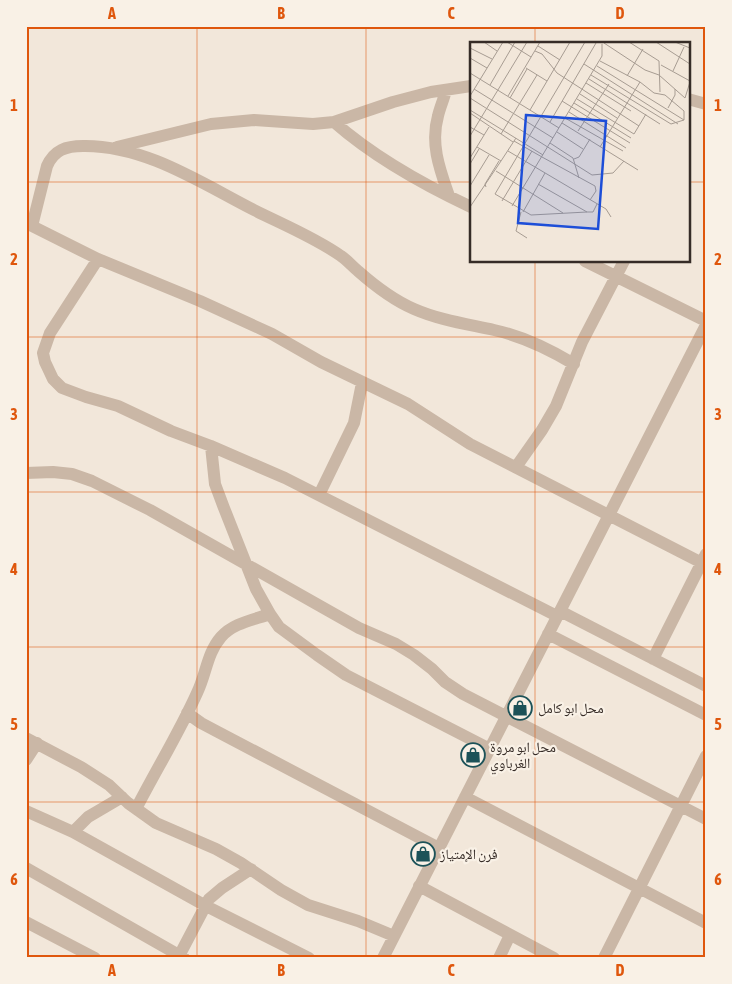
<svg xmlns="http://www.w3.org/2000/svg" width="732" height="984" font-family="'Asap Condensed','Noto Naskh Arabic',sans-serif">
	<rect width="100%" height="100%" fill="#f2e7da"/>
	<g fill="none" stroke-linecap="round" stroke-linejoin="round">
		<path stroke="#cab7a6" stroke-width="12" d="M 446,90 C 444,99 440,107 438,116 C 430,144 440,170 449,196
			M 688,99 L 706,104
			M 334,122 C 375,158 422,184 471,207
			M 117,147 L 211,124 L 254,120 L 313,124 L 334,122 L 393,102 L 431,92 L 471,86
			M 26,223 L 98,259 L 200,301 L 272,334 L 321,362 L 408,404 L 470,444 L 706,565
			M 32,226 L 47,166 C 54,150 66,146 83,146 C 145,145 201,183 254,210 C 282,224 316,238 341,256 C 347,260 352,266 358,271 C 375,286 393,300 414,309 C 439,320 467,324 494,330 C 522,336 549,349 574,364
			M 98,259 L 50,333 L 43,353 L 45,362 L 53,379 L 62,388 L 86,397 L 118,406 L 171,431 L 211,446 L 285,478 L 557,616
			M 585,261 L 706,321
			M 211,446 L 215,484 L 224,508 L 256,589 L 270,614 L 279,627 L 317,655 L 346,675 L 490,749
			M 516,467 L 542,430 L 556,406 L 582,342 L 624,261
			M 26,473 L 53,472 L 72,474 L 92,481 L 150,510 L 359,628 L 396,644 L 414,655 L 432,669 L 445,682 L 463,694 L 706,819
			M 319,495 L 354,423 L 362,383
			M 560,611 L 706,686
			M 548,634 L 706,715
			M 653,659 L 706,554
			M 187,713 L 201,723 L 218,732 L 439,848
			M 26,738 L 81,767 L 109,785 L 128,803 L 156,823 L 216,849 L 241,863 L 281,890 L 308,905 L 358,921 L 394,936
			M 26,760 L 37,743
			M 465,797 L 706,923
			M 136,809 C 156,770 179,733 197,693 C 206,675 207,653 221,637 C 233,623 253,620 270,614
			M 26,811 L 73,832 L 206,906 L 309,958
			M 73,832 L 88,817 L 122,797
			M 26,868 L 184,958
			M 419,886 L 554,958
			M 26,922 L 95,958
			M 178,958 L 209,899 L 222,888 L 251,869
			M 383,958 L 706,325
			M 499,958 L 510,935
			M 604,958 L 706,756"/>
	</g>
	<path fill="none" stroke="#df570d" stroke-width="1" stroke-opacity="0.55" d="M 197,26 L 197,958M 366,26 L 366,958M 535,26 L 535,44M 26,182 L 471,182M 688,182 L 706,182M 535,261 L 535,958M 26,337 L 706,337M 26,492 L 706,492M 26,647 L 706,647M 26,802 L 706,802"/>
	<defs>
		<g id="shop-ring" transform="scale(1.25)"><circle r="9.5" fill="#f9f1e6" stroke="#1c5258" stroke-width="1.5"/><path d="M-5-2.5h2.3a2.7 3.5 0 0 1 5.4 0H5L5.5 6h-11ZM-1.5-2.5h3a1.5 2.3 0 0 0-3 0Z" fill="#1c5258"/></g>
	</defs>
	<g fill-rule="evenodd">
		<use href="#shop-ring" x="520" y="708"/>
		<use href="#shop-ring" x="473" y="755"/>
		<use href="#shop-ring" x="423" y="854"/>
	</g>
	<g text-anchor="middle" stroke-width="4.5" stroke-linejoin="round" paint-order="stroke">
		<g font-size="14" fill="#362c27" stroke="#f9f1e6" text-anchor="start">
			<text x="538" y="713">محل ابو كامل</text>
			<text x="490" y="752">محل ابو مروة<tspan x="490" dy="16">الغرباوي</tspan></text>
			<text x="440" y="859">فرن الإمتياز</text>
		</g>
	</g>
	<g transform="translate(470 42)">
		<rect width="220" height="220" fill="#f2e7da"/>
		<path fill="none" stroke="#a79c92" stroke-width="1" d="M 14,0 L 27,9M 37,0 L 61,15M 115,0 L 25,152 L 61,173 L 117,170M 159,0 L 189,19 L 190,50M 186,0 L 220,22M 205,0 L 220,6M 134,1 L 175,28 L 189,33 L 215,56 L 220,40M 68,4 L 90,18M 0,6 L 22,17M 65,9 L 72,12 L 87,31 L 169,84M 0,16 L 17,26M 114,22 L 208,82M 191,23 L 220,39M 127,24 L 214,78M 56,26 L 77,39M 203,29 L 214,5M 0,31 L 89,86M 121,33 L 201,82 L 214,78 L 214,69 L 195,53 L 184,51 L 170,40 L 130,19M 157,34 L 173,7M 119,37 L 190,82M 116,41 L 161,69M 20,43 L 45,0M 4,47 L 83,96M 110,52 L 147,76M 0,54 L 33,0M 38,54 L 70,0M 0,56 L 122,133 L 143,131 L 154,119M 40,56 L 57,27M 107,57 L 164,92M 92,59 L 160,101M 104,61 L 161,96M 198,66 L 205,53 L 205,47M 0,68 L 73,113M 60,68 L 100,0M 99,70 L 156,106M 0,71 L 43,100M 95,76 L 153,109M 80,80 L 126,1M 92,81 L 168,128M 0,85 L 14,93M 108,89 L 139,42M 87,90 L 113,107M 31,92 L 67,33M 164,92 L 176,72M 0,94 L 57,0M 44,99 L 72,115M 80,101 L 103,116 L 109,136M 7,105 L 31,119 L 46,96M 130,105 L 170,40M 38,109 L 136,167 L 141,175M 72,115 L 125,144 L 126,149 L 120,158M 0,116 L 19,85M 104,117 L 109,115 L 120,97M 0,122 L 9,107M 26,129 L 93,171M 68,142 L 117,170 L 123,170 L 127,162M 0,144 L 19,113M 16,145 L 15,142 L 29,119M 32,159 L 62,109M 42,164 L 132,14 L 132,2M 0,165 L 31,119M 51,170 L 46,189 L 57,196M 53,170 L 75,131"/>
		<path fill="#1d4ed8" fill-opacity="0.15" stroke="#1d4ed8" stroke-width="2.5" d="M 56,73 L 136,79 L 128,187 L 48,181 Z"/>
		<rect width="220" height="220" fill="none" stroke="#362c27" stroke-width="2.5"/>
	</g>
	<rect width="732" height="984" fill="none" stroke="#f9f1e6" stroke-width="55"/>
	<rect x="28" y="28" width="676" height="928" fill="none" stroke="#df570d" stroke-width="2"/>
	<g font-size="16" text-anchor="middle" font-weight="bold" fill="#df570d">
		<text x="112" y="19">A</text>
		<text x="281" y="19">B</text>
		<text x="451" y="19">C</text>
		<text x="620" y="19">D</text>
		<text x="14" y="111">1</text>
		<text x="718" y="111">1</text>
		<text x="14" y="265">2</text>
		<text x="718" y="265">2</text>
		<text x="14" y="420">3</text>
		<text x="718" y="420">3</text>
		<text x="14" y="575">4</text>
		<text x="718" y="575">4</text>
		<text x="14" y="730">5</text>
		<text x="718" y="730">5</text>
		<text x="14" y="885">6</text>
		<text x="718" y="885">6</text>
		<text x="112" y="976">A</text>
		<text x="281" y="976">B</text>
		<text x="451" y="976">C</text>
		<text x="620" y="976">D</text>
	</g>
</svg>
